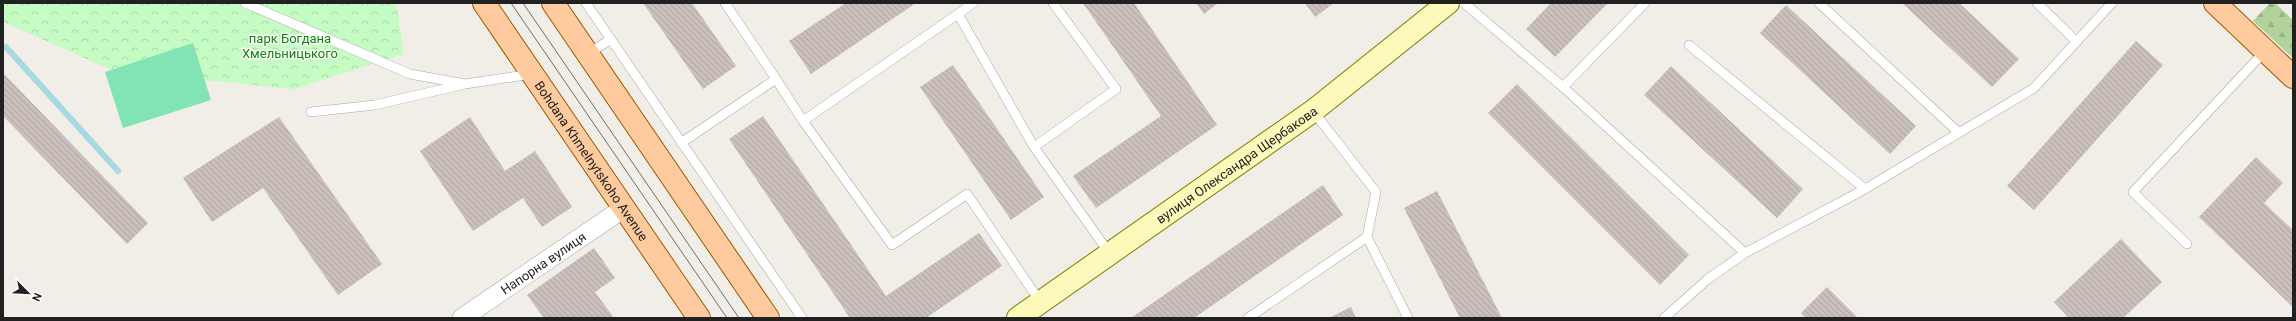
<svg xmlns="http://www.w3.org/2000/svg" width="2296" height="321" font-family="Roboto,sans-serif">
	<defs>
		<pattern id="forest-firs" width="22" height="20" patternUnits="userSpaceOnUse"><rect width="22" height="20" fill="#b1d29a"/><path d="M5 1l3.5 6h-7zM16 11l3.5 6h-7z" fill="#98b484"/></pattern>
		<pattern id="park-crowns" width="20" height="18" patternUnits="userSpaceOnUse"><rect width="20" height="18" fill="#c5fcc4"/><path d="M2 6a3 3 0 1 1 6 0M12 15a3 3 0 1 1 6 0" fill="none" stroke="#a9d8a8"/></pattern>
		<pattern id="building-back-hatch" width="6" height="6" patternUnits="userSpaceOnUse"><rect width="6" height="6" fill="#cabfba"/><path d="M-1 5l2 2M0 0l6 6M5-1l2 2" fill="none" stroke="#ada4a0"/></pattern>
	</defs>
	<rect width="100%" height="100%" fill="#f1ede7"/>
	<path fill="url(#forest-firs)" d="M 2270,3 L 2275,3 L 2293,20 L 2293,58 L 2253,21 Z"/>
	<path fill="url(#park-crowns)" d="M 3,3 L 396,3 L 404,54 L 294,89 L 114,71 L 3,22 Z"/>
	<path fill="#82e3b4" d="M 193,43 L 211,100 L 123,128 L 105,72 Z"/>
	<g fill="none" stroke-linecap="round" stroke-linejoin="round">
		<path stroke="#a6d9e1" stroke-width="6" d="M 3,47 L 6,47 L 118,171"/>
	</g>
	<path fill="url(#building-back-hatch)" d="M 643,3 L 692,3 L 736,66 L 703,89 Z
		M 846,3 L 916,3 L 811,74 L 789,41 Z
		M 1083,3 L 1134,3 L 1217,125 L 1096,208 L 1073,176 L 1161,116 Z
		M 1196,3 L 1218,3 L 1204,14 Z
		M 1305,3 L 1334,3 L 1315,17 Z
		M 1551,3 L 1608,3 L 1555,57 L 1526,29 Z
		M 1902,3 L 1959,3 L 2019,59 L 1992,87 Z
		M 1786,5 L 1916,126 L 1890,154 L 1760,33 Z
		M 2136,41 L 2163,65 L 2034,210 L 2007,186 Z
		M 953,65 L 1044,197 L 1011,220 L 920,87 Z
		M 1671,66 L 1803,189 L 1777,218 L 1644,95 Z
		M 3,73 L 148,223 L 127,244 L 3,116 Z
		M 1517,84 L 1689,255 L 1660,285 L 1488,113 Z
		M 763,116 L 886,296 L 979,233 L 1002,266 L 926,318 L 850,318 L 729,139 Z
		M 279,117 L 382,264 L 338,295 L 263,188 L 212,222 L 183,178 Z
		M 470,117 L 505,171 L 535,151 L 572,207 L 542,227 L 523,198 L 473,231 L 420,151 Z
		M 2256,157 L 2283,183 L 2264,203 L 2293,230 L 2293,307 L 2199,217 Z
		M 1323,185 L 1343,215 L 1194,318 L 1131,318 Z
		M 1437,191 L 1502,318 L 1460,318 L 1404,208 Z
		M 2121,239 L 2162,282 L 2123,318 L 2069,318 L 2054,302 Z
		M 594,248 L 615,278 L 595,292 L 614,318 L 544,318 L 527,295 Z
		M 1827,287 L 1858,318 L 1806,318 L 1801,313 Z
		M 1351,307 L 1356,318 L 1329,318 Z"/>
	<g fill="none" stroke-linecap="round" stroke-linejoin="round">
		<g stroke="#a8a8a8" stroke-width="10">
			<path id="lane" d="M 245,3 L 410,74 L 465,84
				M 586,3 L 802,318
				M 725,3 L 776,79
				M 973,3 L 958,14 L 1034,147 L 1110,254
				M 1464,3 L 1563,87 L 1745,253
				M 1819,3 L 1958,132
				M 2037,3 L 2076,41
				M 1689,45 L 1865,189
				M 588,54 L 611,39
				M 1563,87 L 1645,3
				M 1313,111 L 1376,192 L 1367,237 L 1408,318
				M 311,112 L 375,105 L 465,84 L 532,74
				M 803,121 L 892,245 L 967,194 L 1041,303
				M 681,143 L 776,79 L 803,121 L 958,14
				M 1034,147 L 1116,89 L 1053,3
				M 2187,244 L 2133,192 L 2265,51
				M 1248,318 L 1367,237
				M 1664,318 L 1708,279 L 1745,253 L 1865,189 L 2034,88 L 2112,3"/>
		</g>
		<g stroke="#a8a8a8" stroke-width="20">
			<g id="street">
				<path id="s1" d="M 462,318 L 624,208"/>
			</g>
		</g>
		<g stroke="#7f7f00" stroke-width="24">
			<g id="secondary">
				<path id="s2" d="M 1018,318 L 1313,111 L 1448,3"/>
			</g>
		</g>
		<g stroke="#9d5900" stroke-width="24">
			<g id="primary">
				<path id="s3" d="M 484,3 L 699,318"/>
				<path d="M 553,3 L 768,318"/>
				<path d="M 2215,3 L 2293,77"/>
			</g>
		</g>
		<use href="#lane" stroke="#fff" stroke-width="9"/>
		<use href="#street" stroke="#fff" stroke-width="19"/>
		<use href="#secondary" stroke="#fcf9ba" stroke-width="22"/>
		<use href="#primary" stroke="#ffcb9e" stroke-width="22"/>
		<path stroke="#6f6f6f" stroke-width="1" d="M 511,3 L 727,318
			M 523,3 L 739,318"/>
	</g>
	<g text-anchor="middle" stroke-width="3" stroke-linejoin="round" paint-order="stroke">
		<g font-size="13" fill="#0a8707" stroke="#fff">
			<text x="290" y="43">парк Богдана<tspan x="290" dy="15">Хмельницького</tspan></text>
		</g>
		<g font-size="13" fill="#212121" stroke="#fff">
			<text dy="5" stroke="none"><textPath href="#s3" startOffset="191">Bohdana Khmelnytskoho Avenue</textPath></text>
			<text dy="5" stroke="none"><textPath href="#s2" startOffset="267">вулиця Олександра Щербакова</textPath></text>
			<text dy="5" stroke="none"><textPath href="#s1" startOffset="98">Напорна вулиця</textPath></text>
		</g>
	</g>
	<rect width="2296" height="321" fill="none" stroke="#212121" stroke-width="8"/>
	<g transform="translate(28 293) rotate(114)" stroke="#ffffff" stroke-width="3" paint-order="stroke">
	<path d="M0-3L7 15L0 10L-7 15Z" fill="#212121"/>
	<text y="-6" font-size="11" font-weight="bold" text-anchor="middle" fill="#212121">N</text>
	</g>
</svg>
